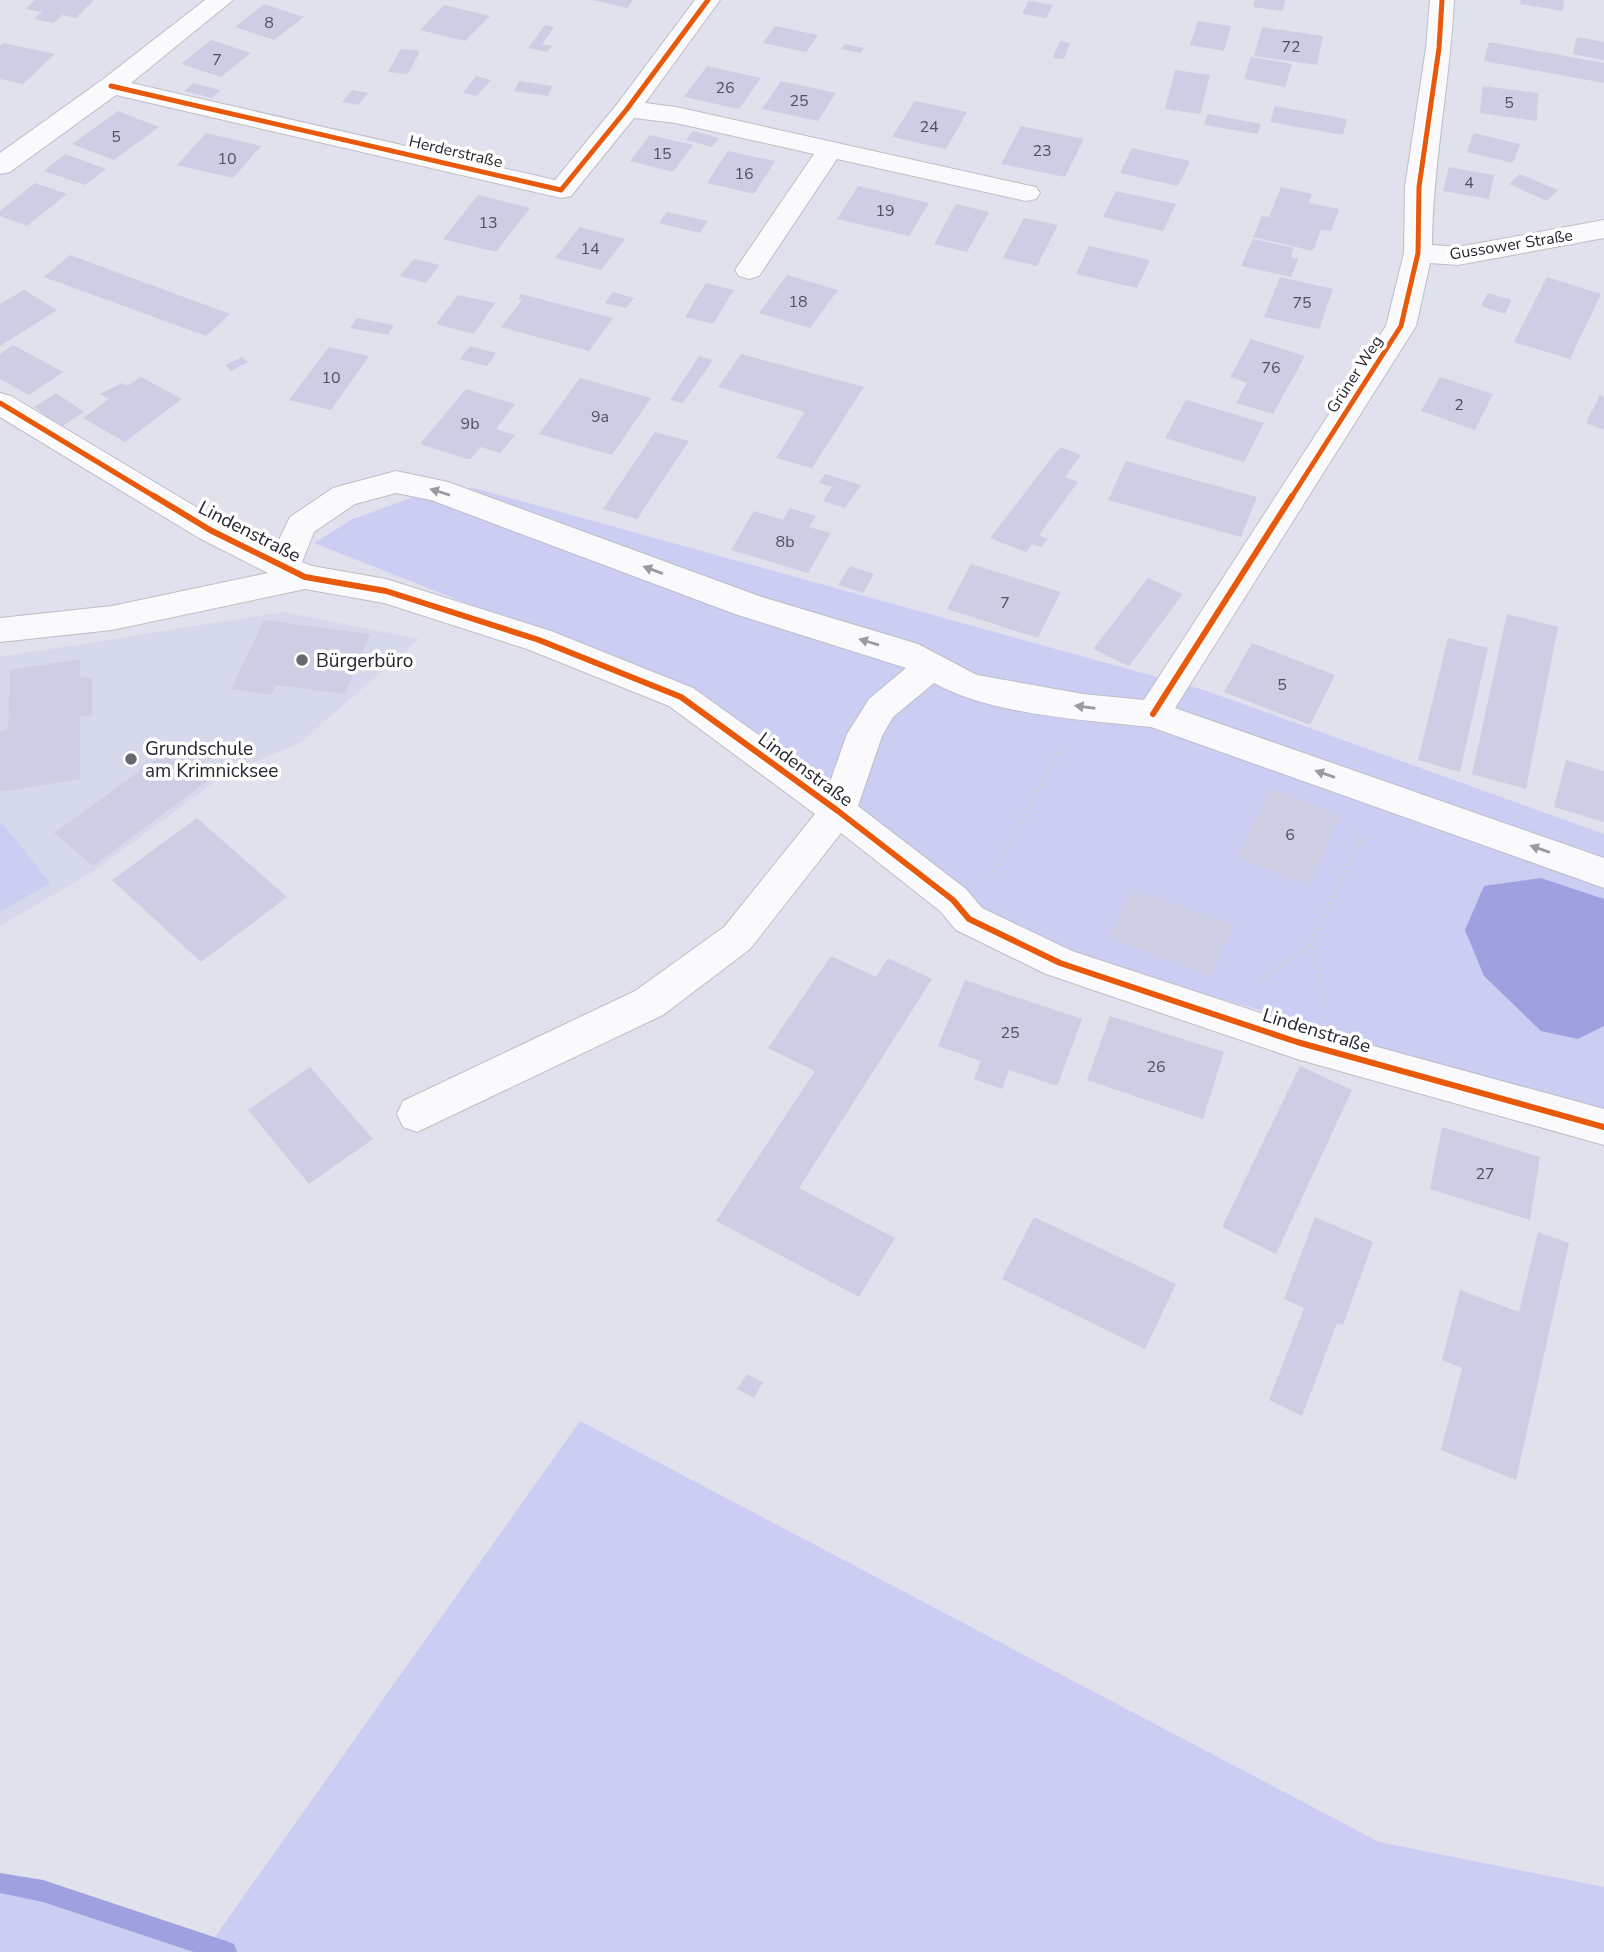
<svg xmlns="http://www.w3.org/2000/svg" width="1604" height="1952" font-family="'Nunito Sans',sans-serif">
	<rect width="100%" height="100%" fill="#e0e1ec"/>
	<path fill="#d6d8eb" d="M 283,612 L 419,639 L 301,742 L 224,775 L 94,871 L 0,926 L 0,657 Z"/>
	<path fill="#cbcdf3" d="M 474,488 L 1204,690 L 1604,834 L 1604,1112 L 1432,1067 L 1266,1012 L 1072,955 L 1001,928 L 882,825 L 781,747 L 693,693 L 314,543 L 351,520 L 413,497 Z
		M 3,824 L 50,883 L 0,912 L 0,825 Z
		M 580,1421 L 1379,1842 L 1604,1887 L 1604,1952 L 0,1952 L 0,1878 L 41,1885 L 212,1941 Z"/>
	<path fill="#9fa0e0" d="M 1541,878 L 1604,899 L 1604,1026 L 1578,1039 L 1541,1031 L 1484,976 L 1465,930 L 1484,886 Z"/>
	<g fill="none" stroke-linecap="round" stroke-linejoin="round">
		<path fill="#9fa0e0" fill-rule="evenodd" d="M 0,1873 L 43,1880 L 226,1941 L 234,1944 L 237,1952 L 194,1952 L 43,1902 L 0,1893 Z"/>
	</g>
	<path fill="#cdcee4" d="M 35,0 L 94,0 L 76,18 L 62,15 L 54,23 L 34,19 L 42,12 L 26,9 Z
		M 593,0 L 633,0 L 627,8 Z
		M 1255,0 L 1285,0 L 1283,11 L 1253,7 Z
		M 1521,0 L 1564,0 L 1563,11 L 1520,4 Z
		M 1029,1 L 1053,5 L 1046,18 L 1022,14 Z
		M 264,4 L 304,17 L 274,40 L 235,27 Z
		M 444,5 L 490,16 L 465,41 L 420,30 Z
		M 1198,21 L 1231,26 L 1224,51 L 1190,45 Z
		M 545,25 L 554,27 L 542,44 L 552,46 L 547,52 L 528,48 Z
		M 775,26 L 818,35 L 806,52 L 763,43 Z
		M 1262,27 L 1323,36 L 1317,65 L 1254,56 Z
		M 1577,37 L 1604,42 L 1604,60 L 1573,54 Z
		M 211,40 L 251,53 L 221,77 L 181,64 Z
		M 1060,41 L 1070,43 L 1064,59 L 1053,58 Z
		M 1489,42 L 1604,63 L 1604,83 L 1484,61 Z
		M 3,43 L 55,54 L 23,84 L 0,79 L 0,46 Z
		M 845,44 L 864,48 L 861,53 L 841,49 Z
		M 401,49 L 420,51 L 408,74 L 388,72 Z
		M 1251,57 L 1292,64 L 1285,87 L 1244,79 Z
		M 707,66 L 761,78 L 739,109 L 684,97 Z
		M 1175,70 L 1210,75 L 1200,114 L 1165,109 Z
		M 476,76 L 491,80 L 477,96 L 463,93 Z
		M 519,81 L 553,86 L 548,96 L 514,91 Z
		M 781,81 L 836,93 L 818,121 L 762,109 Z
		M 193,83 L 221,90 L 212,98 L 184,91 Z
		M 1483,86 L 1538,93 L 1537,121 L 1480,113 Z
		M 352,90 L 368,93 L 358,105 L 342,102 Z
		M 915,101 L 967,112 L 946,149 L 892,137 Z
		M 1275,106 L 1347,119 L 1343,135 L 1270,122 Z
		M 118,111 L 159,127 L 114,160 L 72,144 Z
		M 1208,114 L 1261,124 L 1258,134 L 1204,125 Z
		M 1021,126 L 1084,139 L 1065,177 L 1001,164 Z
		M 693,131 L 719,138 L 712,147 L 686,140 Z
		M 206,133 L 261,146 L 233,178 L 177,165 Z
		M 1474,133 L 1520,144 L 1513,163 L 1467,152 Z
		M 650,135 L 693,145 L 673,172 L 630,161 Z
		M 1132,148 L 1190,161 L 1178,186 L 1120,173 Z
		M 728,151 L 775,161 L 754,194 L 707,183 Z
		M 65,154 L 106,169 L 85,185 L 44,171 Z
		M 1449,167 L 1494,175 L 1489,199 L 1443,191 Z
		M 1520,174 L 1558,190 L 1547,201 L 1509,184 Z
		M 35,183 L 67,194 L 27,226 L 0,216 L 0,211 Z
		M 858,186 L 929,203 L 909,236 L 837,219 Z
		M 1281,187 L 1312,194 L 1309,203 L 1339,209 L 1331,231 L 1321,229 L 1313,251 L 1253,237 L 1262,216 L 1269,217 Z
		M 1116,191 L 1176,204 L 1163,231 L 1103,217 Z
		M 478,195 L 530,208 L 496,252 L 443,239 Z
		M 956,204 L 989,212 L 967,252 L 934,244 Z
		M 667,212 L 708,221 L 700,233 L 659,223 Z
		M 1024,218 L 1058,225 L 1037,266 L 1003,258 Z
		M 580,227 L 625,239 L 601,270 L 555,258 Z
		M 1253,239 L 1294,248 L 1291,257 L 1298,259 L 1291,277 L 1241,266 Z
		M 1089,246 L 1150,260 L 1137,288 L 1076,274 Z
		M 70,255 L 230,314 L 206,336 L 44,277 Z
		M 414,259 L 440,265 L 426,283 L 400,276 Z
		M 787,275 L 838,290 L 810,328 L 759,313 Z
		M 1280,277 L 1333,289 L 1319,329 L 1264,317 Z
		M 1547,277 L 1601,294 L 1570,359 L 1514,342 Z
		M 706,283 L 734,290 L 713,324 L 685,317 Z
		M 24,290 L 57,310 L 0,346 L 0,304 Z
		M 613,292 L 634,298 L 626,308 L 605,303 Z
		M 1488,293 L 1511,300 L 1505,314 L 1481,306 Z
		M 521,294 L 613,318 L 589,351 L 501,327 L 522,300 L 518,299 Z
		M 458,295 L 495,303 L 474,334 L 436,324 Z
		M 357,318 L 394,325 L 388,335 L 350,328 Z
		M 1251,339 L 1305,356 L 1273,414 L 1236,403 L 1247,383 L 1230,377 Z
		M 13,345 L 63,372 L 29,395 L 0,379 L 0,354 Z
		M 470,346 L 496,353 L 487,366 L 460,359 Z
		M 329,347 L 369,356 L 331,410 L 289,400 Z
		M 741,354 L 864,387 L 812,468 L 776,458 L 805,412 L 718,387 Z
		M 699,356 L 713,360 L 683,403 L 670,400 Z
		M 242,357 L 248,362 L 231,371 L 225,365 Z
		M 141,377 L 182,399 L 125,442 L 83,418 L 109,399 L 100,394 L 122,383 L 127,386 Z
		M 1440,377 L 1493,394 L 1475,430 L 1421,411 Z
		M 580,378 L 651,398 L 612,455 L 539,434 Z
		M 466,389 L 515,404 L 496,429 L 515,435 L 500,453 L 481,447 L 470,460 L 420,444 Z
		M 56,393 L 84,412 L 61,427 L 34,407 Z
		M 1600,395 L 1604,397 L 1604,430 L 1586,423 Z
		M 1186,400 L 1264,423 L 1244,462 L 1165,438 Z
		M 655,432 L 689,441 L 637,519 L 603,509 Z
		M 1060,447 L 1081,455 L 1065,477 L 1078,482 L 1039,535 L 1048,539 L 1041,547 L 1032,544 L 1026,552 L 990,538 Z
		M 1126,461 L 1257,497 L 1241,537 L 1108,500 Z
		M 825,474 L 861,485 L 845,508 L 823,501 L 832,487 L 819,483 Z
		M 790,508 L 816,516 L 809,527 L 831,533 L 808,573 L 731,550 L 754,511 L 783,520 Z
		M 971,564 L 1061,592 L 1038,638 L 947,609 Z
		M 850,566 L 874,574 L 863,593 L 838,585 Z
		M 1148,578 L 1183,594 L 1129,666 L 1093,649 Z
		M 1507,614 L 1558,627 L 1526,789 L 1472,774 Z
		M 264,620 L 370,634 L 345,694 L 276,685 L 271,695 L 231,689 Z
		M 1448,638 L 1488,648 L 1460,772 L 1418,760 Z
		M 1252,643 L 1335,675 L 1310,725 L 1224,692 Z
		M 80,659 L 80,678 L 92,677 L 92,715 L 80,717 L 80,779 L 0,792 L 0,731 L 8,729 L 10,670 Z
		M 180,742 L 218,773 L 93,866 L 54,833 Z
		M 1566,760 L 1604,771 L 1604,822 L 1554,807 Z
		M 1270,788 L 1341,815 L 1309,886 L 1236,857 Z
		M 197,818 L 287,897 L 201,962 L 112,880 Z
		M 1131,888 L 1233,925 L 1211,976 L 1108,938 Z
		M 831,956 L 876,977 L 888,958 L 932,979 L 799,1188 L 895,1238 L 859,1297 L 716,1221 L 815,1071 L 768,1048 Z
		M 965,980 L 1082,1019 L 1057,1086 L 1009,1070 L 1002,1089 L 974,1079 L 981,1061 L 938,1046 Z
		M 1110,1016 L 1224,1052 L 1203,1119 L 1087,1080 Z
		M 1300,1066 L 1352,1090 L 1276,1254 L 1222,1227 Z
		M 310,1067 L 373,1139 L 309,1184 L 248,1110 Z
		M 1442,1127 L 1540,1157 L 1530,1220 L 1430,1189 Z
		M 1034,1217 L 1176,1284 L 1145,1349 L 1002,1279 Z
		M 1315,1217 L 1373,1242 L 1343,1325 L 1337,1323 L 1302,1416 L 1269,1400 L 1304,1308 L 1284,1299 Z
		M 1538,1232 L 1569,1243 L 1516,1480 L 1441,1450 L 1462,1368 L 1442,1360 L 1460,1290 L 1519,1312 Z
		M 747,1374 L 763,1382 L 754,1398 L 737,1389 Z"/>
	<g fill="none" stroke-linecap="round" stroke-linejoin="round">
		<g stroke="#bdbec6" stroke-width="2">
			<path id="minor" d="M 205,0 L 233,0 L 131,83 L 555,180 L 618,103 L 695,0 L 720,0 L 645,103 L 676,107 L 1026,185 L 1036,187 L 1040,193 L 1036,199 L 1026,201 L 837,159 L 759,276 L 749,279 L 739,276 L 735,270 L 814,154 L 676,123 L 634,118 L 571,196 L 561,198 L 116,95 L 10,172 L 0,174 L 0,153 L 102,80 Z
				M 1430,0 L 1454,0 C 1450,82 1433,163 1432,245 L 1458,247 L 1604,220 L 1604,238 L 1458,265 L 1430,263 L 1416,326 L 1175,708 L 1604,858 L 1604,888 L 1151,727 C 1084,720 992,715 934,683 L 893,717 L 882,736 L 858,806 L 966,889 L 982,908 L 1072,951 L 1297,1025 L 1604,1109 L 1604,1145 L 1297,1059 L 1046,974 L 956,930 L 940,911 L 841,833 L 750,949 L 663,1015 L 417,1132 L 403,1127 L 397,1114 L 403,1101 L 635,991 L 724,927 L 815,814 L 669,706 L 527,649 L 384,603 L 305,589 L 112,630 L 0,642 L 0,618 L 112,606 L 268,573 L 199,538 L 0,417 L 0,393 L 11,396 L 221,522 L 275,548 L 290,517 L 333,488 L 396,471 L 448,482 L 759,596 L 918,644 L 977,675 L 1083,694 L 1144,700 L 1386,326 L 1404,253 L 1405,187 L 1426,48 ZM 396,493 L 431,500 L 735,614 L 906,668 L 869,699 L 847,734 L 829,785 L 693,688 L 551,631 L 386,579 L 312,566 L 302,562 L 314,532 L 355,504 Z"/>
		</g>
		<path stroke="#cfcfd2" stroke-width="4.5" stroke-dasharray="2 5" stroke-linecap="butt" d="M 1353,828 L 1358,843
			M 991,878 L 1063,744
			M 1258,982 L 1312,944
			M 1325,1004 L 1312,944 L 1358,843 L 1370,835"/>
		<use href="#minor" fill="#fafafc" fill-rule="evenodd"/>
		<g stroke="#fff" stroke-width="9">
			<path id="cycleway-far1" d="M 111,86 L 561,190 L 627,109 L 708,0
				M 0,403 L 157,498
				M 1291,498 L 1401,326 L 1418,253 L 1419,187 L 1439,48 L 1442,0"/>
		</g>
		<g stroke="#fff" stroke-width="10">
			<path id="cycleway" d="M 154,496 L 210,530 L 305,577 L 386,591 L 539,640 L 681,697 L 838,811 L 953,900 L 969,919 L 1060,963 L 1297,1042 L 1604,1127
				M 1153,714 L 1292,496"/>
		</g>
		<use href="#cycleway-far1" stroke="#e8590c" stroke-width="5"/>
		<use href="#cycleway" stroke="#e8590c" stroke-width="6"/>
	</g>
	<defs><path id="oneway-solid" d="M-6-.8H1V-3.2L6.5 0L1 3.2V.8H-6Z" transform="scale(1.75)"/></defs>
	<g fill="#9b9b9f">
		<use href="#oneway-solid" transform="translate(440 492) rotate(-163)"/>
		<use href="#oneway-solid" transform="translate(653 570) rotate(-160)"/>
		<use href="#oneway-solid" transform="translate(869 642) rotate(-163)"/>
		<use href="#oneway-solid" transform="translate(1085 707) rotate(-172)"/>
		<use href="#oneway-solid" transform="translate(1325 774) rotate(-161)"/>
		<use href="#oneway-solid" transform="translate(1540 849) rotate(-161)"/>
	</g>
	<g fill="#676870" stroke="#fff" stroke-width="2.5">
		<circle cx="302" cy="660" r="7"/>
		<circle cx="131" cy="759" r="7"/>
	</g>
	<g text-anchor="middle" stroke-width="7" stroke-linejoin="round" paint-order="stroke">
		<g font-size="16" fill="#50515c">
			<text x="269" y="28">8</text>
			<text x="1291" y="52">72</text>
			<text x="217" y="65">7</text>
			<text x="725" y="93">26</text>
			<text x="799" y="106">25</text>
			<text x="1509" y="108">5</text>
			<text x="929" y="132">24</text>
			<text x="116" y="142">5</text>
			<text x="1042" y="156">23</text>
			<text x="662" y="159">15</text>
			<text x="227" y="164">10</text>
			<text x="744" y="179">16</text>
			<text x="1469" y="188">4</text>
			<text x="885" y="216">19</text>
			<text x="488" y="228">13</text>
			<text x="590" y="254">14</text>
			<text x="798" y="307">18</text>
			<text x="1302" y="308">75</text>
			<text x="1271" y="373">76</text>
			<text x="331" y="383">10</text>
			<text x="1459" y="410">2</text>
			<text x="600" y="422">9a</text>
			<text x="470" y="429">9b</text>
			<text x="785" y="547">8b</text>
			<text x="1005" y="608">7</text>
			<text x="1282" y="690">5</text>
			<text x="1290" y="840">6</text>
			<text x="1010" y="1038">25</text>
			<text x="1156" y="1072">26</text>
			<text x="1485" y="1179">27</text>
		</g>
		<g font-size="16" fill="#26272e" stroke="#fff">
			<text transform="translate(456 151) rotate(13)" y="6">Herderstraße</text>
			<text transform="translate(1511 244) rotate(-9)" y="6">Gussower Straße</text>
			<text transform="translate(1354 374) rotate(-57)" y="6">Grüner Weg</text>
		</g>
		<g font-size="19" fill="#26272e" stroke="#fff">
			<text transform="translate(250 531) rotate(27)" y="7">Lindenstraße</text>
			<text transform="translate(806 769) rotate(36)" y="7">Lindenstraße</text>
			<text transform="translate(1317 1030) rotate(17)" y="7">Lindenstraße</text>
		</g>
		<g font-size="19" fill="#26272e" stroke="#fff" text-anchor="start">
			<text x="316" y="667">Bürgerbüro</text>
			<text x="145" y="755">Grundschule<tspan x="145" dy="22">am Krimnicksee</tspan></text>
		</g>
	</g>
</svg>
